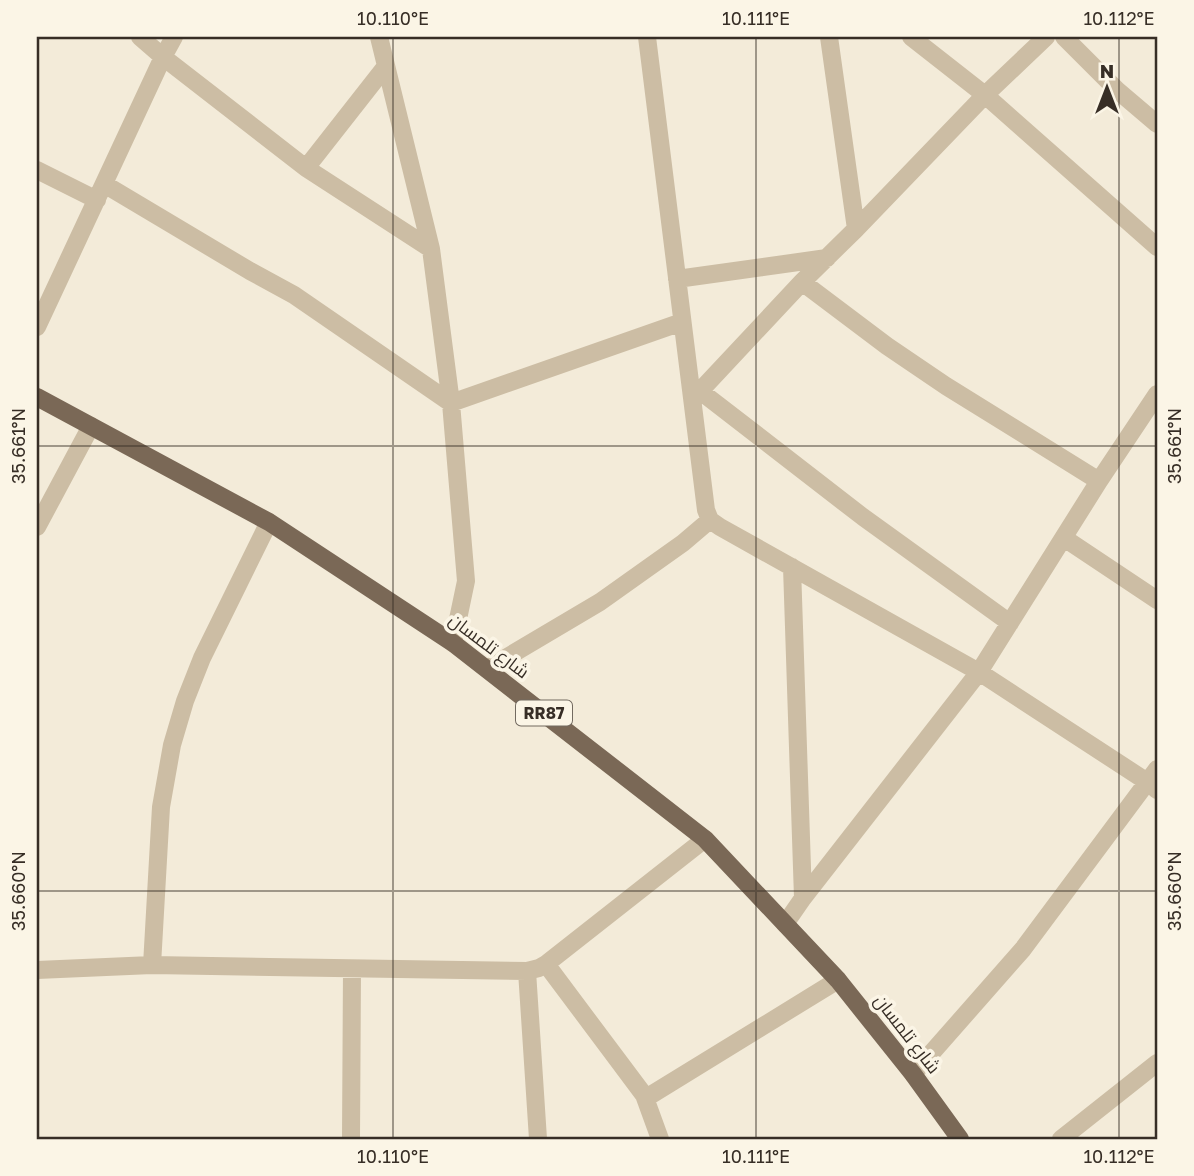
<svg xmlns="http://www.w3.org/2000/svg" width="1194" height="1176" font-family="'Golos Text',Cairo,sans-serif">
	<rect width="100%" height="100%" fill="#f3ebd9"/>
	<g fill="none" stroke-linecap="round" stroke-linejoin="round">
		<path stroke="#ccbda4" stroke-width="18" d="M 140,37 L 163,57 L 306,168 L 431,249
			M 379,37 L 431,249 L 451,403 L 466,581 L 453,643
			M 647,37 L 706,510 L 710,520 L 720,527 L 979,672 L 1149,783 L 1157,790
			M 829,37 L 856,229
			M 911,37 L 985,95 L 1157,247
			M 1064,37 L 1117,90 L 1157,124
			M 306,168 L 386,66
			M 37,170 L 97,200
			M 104,184 L 250,271 L 294,295 L 451,403 L 682,322
			M 677,279 L 827,258
			M 802,282 L 887,346 L 946,386 L 1099,481
			M 37,327 L 163,57 L 174,37
			M 700,391 L 863,517 L 1010,623
			M 692,397 L 700,391 L 802,282 L 856,229 L 985,95 L 1046,37
			M 37,527 L 91,426
			M 1064,538 L 1157,600
			M 792,567 L 803,898
			M 487,669 L 600,602 L 683,543 L 710,520
			M 785,924 L 803,898 L 979,672 L 1099,481 L 1157,394
			M 546,964 L 644,1095 L 660,1139
			M 152,965 L 161,807 L 172,745 L 185,701 L 202,658 L 269,522
			M 37,970 L 152,965 L 527,971 L 539,968 L 546,964 L 705,839
			M 527,971 L 538,1139
			M 913,1074 L 1023,949 L 1157,769
			M 646,1098 L 838,980
			M 351,1139 L 352,969
			M 1061,1139 L 1157,1063"/>
		<path stroke="#7a6856" stroke-width="18" d="M 37,397 L 269,522 L 453,643 L 705,839 L 838,980 L 913,1074 L 960,1139"/>
	</g>
	<path fill="none" stroke="#372e26" stroke-width="2" stroke-opacity="0.45" d="M 393,37 L 393,1139M 756,37 L 756,1139M 1119,37 L 1119,1139M 37,446 L 1157,446M 37,891 L 1157,891"/>
	<g text-anchor="middle" stroke-width="7" stroke-linejoin="round" paint-order="stroke">
		<rect fill="#fbf5e6" stroke="#726a60" stroke-width="2" x="516" y="700.5" width="56" height="25" rx="5"/>
		<g font-size="16" font-weight="bold" fill="#372e26">
			<text x="544" y="719">RR87</text>
		</g>
		<g font-size="18" fill="#372e26" stroke="#fbf5e6">
			<text transform="translate(489 646) rotate(37)" y="6">شارع تلمسان</text>
			<text transform="translate(907 1034) rotate(52)" y="6">شارع تلمسان</text>
		</g>
	</g>
	<rect width="1194" height="1176" fill="none" stroke="#fbf5e6" stroke-width="77"/>
	<g transform="translate(1107 88)" stroke="#fbf5e6" stroke-width="5" paint-order="stroke">
	<path d="M0-5L12 26L0 18L-12 26Z" fill="#372e26"/>
	<text y="-10" font-size="19" font-weight="bold" text-anchor="middle" fill="#372e26">N</text>
	</g>
	<rect x="38" y="38" width="1118" height="1100" fill="none" stroke="#372e26" stroke-width="2.5"/>
	<g font-size="18" text-anchor="middle" fill="#372e26">
		<text x="393" y="25">10.110°E</text>
		<text x="756" y="25">10.111°E</text>
		<text x="1119" y="25">10.112°E</text>
		<text transform="translate(19 446) rotate(-90)" y="6">35.661°N</text>
		<text transform="translate(1175 446) rotate(-90)" y="6">35.661°N</text>
		<text transform="translate(19 891) rotate(-90)" y="6">35.660°N</text>
		<text transform="translate(1175 891) rotate(-90)" y="6">35.660°N</text>
		<text x="393" y="1163">10.110°E</text>
		<text x="756" y="1163">10.111°E</text>
		<text x="1119" y="1163">10.112°E</text>
	</g>
</svg>
